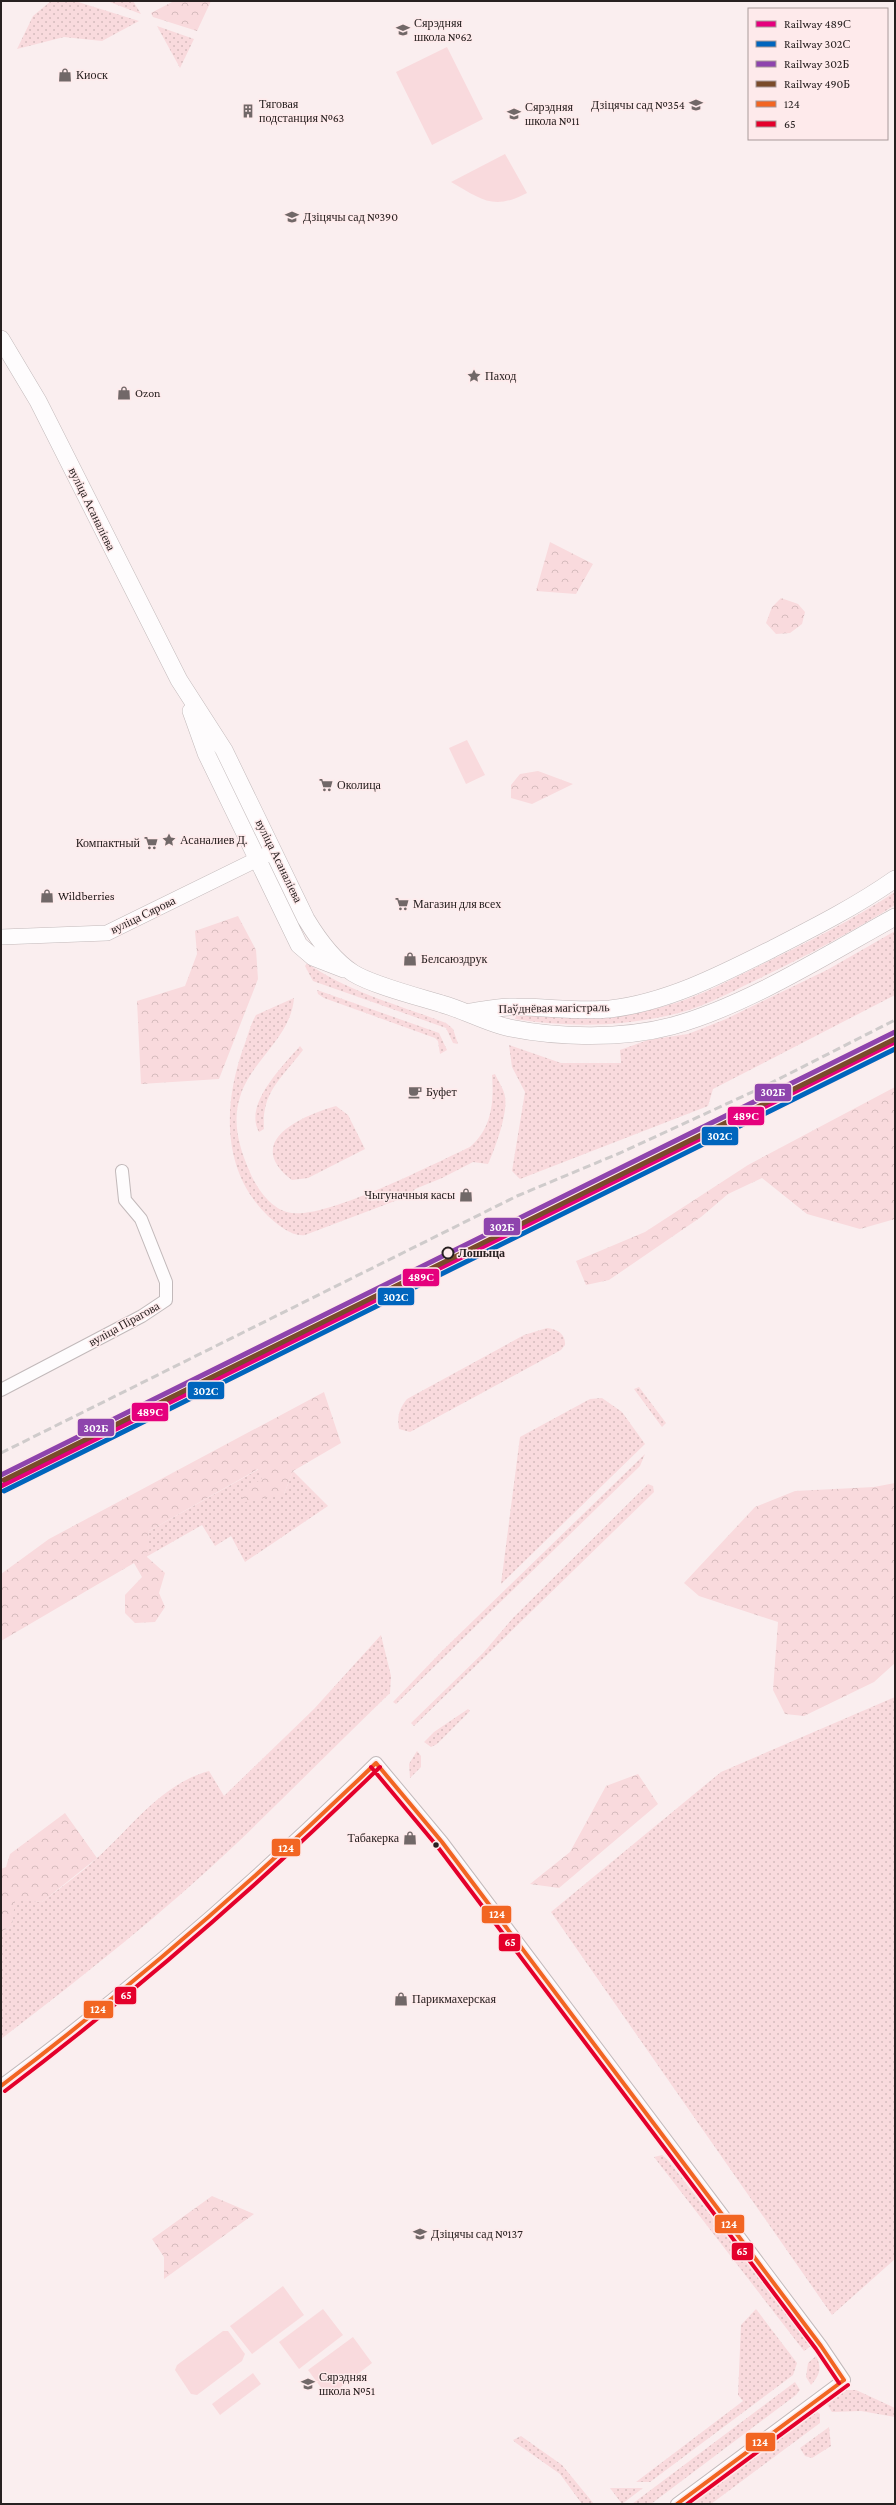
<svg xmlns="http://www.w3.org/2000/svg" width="896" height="2505" font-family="'Crimson Pro',serif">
	<defs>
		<pattern id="grass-dots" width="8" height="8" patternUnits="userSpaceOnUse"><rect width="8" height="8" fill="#f9dadd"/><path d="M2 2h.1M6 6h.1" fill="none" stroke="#d5bbbd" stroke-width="1.8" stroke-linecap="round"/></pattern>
		<pattern id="forest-crowns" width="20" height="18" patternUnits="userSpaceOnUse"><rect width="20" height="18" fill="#f9dadd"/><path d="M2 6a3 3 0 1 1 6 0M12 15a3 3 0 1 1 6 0" fill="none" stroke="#d5bbbd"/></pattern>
	</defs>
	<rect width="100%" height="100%" fill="#faeeef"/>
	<path fill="url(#grass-dots)" d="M 51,1 L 75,1 L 139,21 L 102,41 L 64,37 L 17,49 L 33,16 Z
		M 107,1 L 133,1 L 141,14 Z
		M 157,26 L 194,39 L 180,68 Z
		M 895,892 L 895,905 C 850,933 804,957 756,980 C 727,994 698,1010 666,1016 C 616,1027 566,1027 515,1019 L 517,1013 C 566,1018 604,1018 653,1009 C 689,1002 724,983 757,967 C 804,944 851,921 895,892 Z
		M 895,931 L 895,995 L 713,1089 L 708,1106 L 520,1179 L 512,1171 L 525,1092 L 512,1067 L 509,1045 L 561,1063 L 621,1063 L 620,1050 L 648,1040 L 688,1034 L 726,1019 L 827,970 Z
		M 307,963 C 348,992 399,1005 446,1023 L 453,1029 L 458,1044 L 453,1043 L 446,1028 L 313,981 L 305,966 Z
		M 317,990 L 439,1033 L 447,1050 L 440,1054 L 438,1041 L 435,1038 L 324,998 L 318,994 Z
		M 294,998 C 291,1038 251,1060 240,1097 C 232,1122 239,1147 249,1170 C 256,1188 272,1211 292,1213 C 329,1218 433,1164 470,1147 C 492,1128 494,1102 492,1075 L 495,1074 C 498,1081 504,1089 505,1097 C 508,1113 495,1149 488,1164 L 473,1162 L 442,1178 L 415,1189 L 408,1196 L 305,1235 C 292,1237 278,1225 268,1216 C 221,1171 223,1104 244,1046 C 248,1036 250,1025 256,1015 Z
		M 300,1046 L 303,1050 C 282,1078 261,1092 264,1129 L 259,1132 C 243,1104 284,1065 300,1046 Z
		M 336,1106 L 348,1115 L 365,1149 L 308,1178 L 292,1180 C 242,1142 301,1116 336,1106 Z
		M 547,1328 C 557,1329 566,1334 565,1345 L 561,1350 L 410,1432 L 399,1429 C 397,1416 399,1409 407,1399 L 524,1335 Z
		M 639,1387 L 666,1423 L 662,1427 L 634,1389 Z
		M 602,1398 L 622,1412 L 645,1444 L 501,1584 L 520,1437 L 590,1399 Z
		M 645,1454 L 640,1466 L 396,1704 L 393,1702 L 442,1651 Z
		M 259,1469 L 262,1479 L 284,1494 L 293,1471 L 328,1506 L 245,1562 L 231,1536 L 215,1546 L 202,1525 L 146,1557 L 149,1531 Z
		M 648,1484 L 653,1486 L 654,1492 L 414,1726 L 411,1723 L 483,1653 L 513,1618 Z
		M 381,1635 L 391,1676 L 390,1693 C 338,1743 288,1794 236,1844 C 162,1914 82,1977 1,2039 L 1,1932 L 12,1926 L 14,1899 L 42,1902 C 60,1888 80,1874 97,1858 C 132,1827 161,1784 209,1771 L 224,1796 L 314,1709 Z
		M 895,1697 L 895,2259 L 832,2315 L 551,1912 L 721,1772 Z
		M 468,1709 L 470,1711 L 437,1744 L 431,1747 L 424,1742 L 434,1732 Z
		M 417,1751 L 421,1756 L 421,1767 L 410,1778 L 409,1764 Z
		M 662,2155 L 668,2160 L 811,2346 L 804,2351 L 654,2157 Z
		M 756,2309 L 797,2363 L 793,2375 L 650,2482 L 636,2482 L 743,2401 L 738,2395 L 741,2325 Z
		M 816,2356 C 822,2367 820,2375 811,2385 L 806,2377 L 808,2363 Z
		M 795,2382 L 800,2390 L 796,2395 L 651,2504 L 632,2504 Z
		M 845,2390 L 856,2390 L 895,2408 L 895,2417 L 861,2411 L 832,2412 L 826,2403 Z
		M 816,2411 L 820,2414 L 820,2423 L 711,2504 L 689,2504 Z
		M 829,2427 L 831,2446 L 812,2458 L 805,2456 L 800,2448 Z
		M 521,2436 L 562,2465 L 594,2504 L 582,2504 L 560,2474 L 516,2443 L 513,2440 Z
		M 610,2488 L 643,2488 L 622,2504 Z"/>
	<path fill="url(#forest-crowns)" d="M 174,1 L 211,1 L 197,31 L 153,17 L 151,13 Z
		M 550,542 L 593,564 L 576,594 L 536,591 Z
		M 781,598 L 798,604 L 805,612 L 802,624 L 790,633 L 776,634 L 766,623 L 772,607 Z
		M 538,771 L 573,784 L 532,804 L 511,798 L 511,785 L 520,774 Z
		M 238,916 L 256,950 L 258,979 L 219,1079 L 141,1084 L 137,1001 L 185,986 L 197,954 L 195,931 Z
		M 895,1087 L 895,1219 L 860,1229 L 807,1214 L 762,1178 L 728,1194 L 701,1217 L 609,1280 L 586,1285 L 576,1261 L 645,1232 L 748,1165 Z
		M 324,1392 L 341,1443 L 293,1471 L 284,1494 L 245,1502 L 240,1492 L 262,1479 L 258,1469 L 149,1531 L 147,1557 L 165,1573 L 159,1593 L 165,1607 L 155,1622 L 135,1623 L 125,1613 L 125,1595 L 142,1577 L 134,1563 L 1,1641 L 1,1574 L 49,1539 Z
		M 895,1483 L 895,1663 L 874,1682 L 804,1716 L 785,1714 L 773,1690 L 778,1622 L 699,1596 L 684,1583 L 755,1507 L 795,1491 L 874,1487 Z
		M 638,1774 L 658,1804 L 559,1888 L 530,1884 L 570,1852 L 606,1786 Z
		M 65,1813 L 97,1858 L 42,1902 L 15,1900 L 12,1926 L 1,1932 L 1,1869 L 6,1867 L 10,1854 Z
		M 212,2196 L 254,2214 L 164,2279 L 164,2257 L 152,2239 Z"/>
	<path fill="#f9dadd" d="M 447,47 L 483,119 L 432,145 L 396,72 Z
		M 505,154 L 527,193 C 493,211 481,199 451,182 Z
		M 467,740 L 485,775 L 466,784 L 449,748 Z
		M 283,2286 L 304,2315 L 252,2354 L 230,2326 Z
		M 323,2309 L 343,2335 L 299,2369 L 279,2342 Z
		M 223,2331 L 228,2331 L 245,2354 L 242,2361 L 197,2395 L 191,2394 L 175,2370 L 177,2365 Z
		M 353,2337 L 372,2363 L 328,2397 L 308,2370 Z
		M 253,2373 L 261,2384 L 220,2415 L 212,2404 Z"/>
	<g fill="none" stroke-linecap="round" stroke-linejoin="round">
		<g stroke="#c2b9ba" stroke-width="14">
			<path id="minor" d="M 1,1390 L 142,1316 L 166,1300 L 166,1282 L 141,1219 L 125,1200 L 122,1171
				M 1,2086 C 134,1988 259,1878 376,1763 L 442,1842 L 821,2346 L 844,2380 L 677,2504"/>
		</g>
		<g stroke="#c2b9ba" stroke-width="16">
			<path id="tertiary" d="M 1,937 L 107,933 L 268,854"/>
		</g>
		<g stroke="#c2b9ba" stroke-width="18">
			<path id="secondary" d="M 1,339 L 38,401 L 179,680 L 224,750 L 306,919 C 318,939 333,960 353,973 C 372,985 419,997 442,1004 C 464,1010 489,1024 510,1028 C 560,1038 623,1039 672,1026 C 746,1006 828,954 895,917
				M 191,711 L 206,753 L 299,945 L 313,957 L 344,969
				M 471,1012 C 485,1010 501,1006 516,1007 C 547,1007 578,1012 610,1009 C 669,1002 724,973 776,947 C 817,926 858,905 895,879"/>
		</g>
		<use href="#minor" stroke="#fefcfd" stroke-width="12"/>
		<use href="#tertiary" stroke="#fefcfd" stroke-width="15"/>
		<use href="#secondary" stroke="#fefcfd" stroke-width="17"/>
		<path stroke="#cfcbcb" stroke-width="3" stroke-dasharray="8 4" stroke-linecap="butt" d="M 1,1453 L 517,1196 L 620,1153 L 761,1088 L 895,1020"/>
		<g stroke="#feeaeb" stroke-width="7">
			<path id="bus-1" d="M 376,1763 L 442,1842 L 821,2346 L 844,2380
				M 1,2086 C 133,1986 257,1878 376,1763
				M 677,2504 L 844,2380"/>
		</g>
		<g stroke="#feeaeb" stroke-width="7">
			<path id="bus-2" d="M 371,1767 L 437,1846 L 816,2349 L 839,2383
				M 5,2091 C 137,1991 261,1883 380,1767
				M 687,2504 L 848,2385"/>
		</g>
		<use href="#bus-1" stroke="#f26522" stroke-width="4"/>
		<use href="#bus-2" stroke="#e4002b" stroke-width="4"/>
		<g stroke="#feeaeb" stroke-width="8">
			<path id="rail-1" d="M 1,1486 L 895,1042"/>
		</g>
		<g stroke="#feeaeb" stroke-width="8">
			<path id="rail-2" d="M 4,1491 L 895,1049"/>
		</g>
		<g stroke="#feeaeb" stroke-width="8">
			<path id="rail-3" d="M 1,1475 L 895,1032"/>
		</g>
		<g stroke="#feeaeb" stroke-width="8">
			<path id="rail-4" d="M 4,1480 L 895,1039"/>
		</g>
		<use href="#rail-1" stroke="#e5007d" stroke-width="5"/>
		<use href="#rail-2" stroke="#0065bd" stroke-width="5"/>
		<use href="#rail-3" stroke="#8e44ad" stroke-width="5"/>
		<use href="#rail-4" stroke="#7a4b2a" stroke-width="5"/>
	</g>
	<defs>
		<g id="school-bare" transform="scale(1.08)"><path d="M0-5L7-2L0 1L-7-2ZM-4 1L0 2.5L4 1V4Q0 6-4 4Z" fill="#716868" stroke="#feeaeb" stroke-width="2.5" paint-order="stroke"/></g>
		<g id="shop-bare" transform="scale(1.08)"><path d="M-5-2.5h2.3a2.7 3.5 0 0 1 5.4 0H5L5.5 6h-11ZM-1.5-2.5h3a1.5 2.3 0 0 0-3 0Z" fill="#716868" stroke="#feeaeb" stroke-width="2.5" paint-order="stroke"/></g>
		<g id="building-bare" transform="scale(1.08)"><path d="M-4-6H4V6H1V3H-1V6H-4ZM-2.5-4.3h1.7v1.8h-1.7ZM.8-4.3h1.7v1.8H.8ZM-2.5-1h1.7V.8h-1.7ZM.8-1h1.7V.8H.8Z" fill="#716868" stroke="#feeaeb" stroke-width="2.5" paint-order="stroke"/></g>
		<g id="sight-bare" transform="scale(1.08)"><path d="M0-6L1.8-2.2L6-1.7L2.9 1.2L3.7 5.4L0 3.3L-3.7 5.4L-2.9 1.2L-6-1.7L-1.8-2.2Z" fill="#716868" stroke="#feeaeb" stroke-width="2.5" paint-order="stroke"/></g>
		<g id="supermarket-bare" transform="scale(1.08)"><path d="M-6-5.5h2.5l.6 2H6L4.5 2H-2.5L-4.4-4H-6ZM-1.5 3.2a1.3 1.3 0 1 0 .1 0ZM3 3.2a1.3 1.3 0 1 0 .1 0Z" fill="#716868" stroke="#feeaeb" stroke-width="2.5" paint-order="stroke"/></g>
		<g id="cafe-bare" transform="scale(1.08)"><path d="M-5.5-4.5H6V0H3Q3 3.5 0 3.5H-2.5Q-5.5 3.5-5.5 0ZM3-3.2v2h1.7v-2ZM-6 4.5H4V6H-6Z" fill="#716868" stroke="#feeaeb" stroke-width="2.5" paint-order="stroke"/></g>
	</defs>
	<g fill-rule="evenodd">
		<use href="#school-bare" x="403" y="30"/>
		<use href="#shop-bare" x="65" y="75"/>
		<use href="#school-bare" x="696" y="105"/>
		<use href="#building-bare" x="248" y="111"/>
		<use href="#school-bare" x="514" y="114"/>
		<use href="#school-bare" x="292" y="217"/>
		<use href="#sight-bare" x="474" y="376"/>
		<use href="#shop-bare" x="124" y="393"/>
		<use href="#supermarket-bare" x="326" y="785"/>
		<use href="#sight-bare" x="169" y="840"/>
		<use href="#supermarket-bare" x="151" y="843"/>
		<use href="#shop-bare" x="47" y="896"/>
		<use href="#supermarket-bare" x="402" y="904"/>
		<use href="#shop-bare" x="410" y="959"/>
		<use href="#cafe-bare" x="415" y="1092"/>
		<use href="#shop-bare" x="466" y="1195"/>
		<use href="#shop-bare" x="410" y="1838"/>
		<use href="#shop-bare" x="401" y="1999"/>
		<use href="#school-bare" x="420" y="2234"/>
		<use href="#school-bare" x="308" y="2384"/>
	</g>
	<circle fill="#feeaeb" stroke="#272020" stroke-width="2" cx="448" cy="1253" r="5.5"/>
	<circle fill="#272020" stroke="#feeaeb" stroke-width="1.5" cx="436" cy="1845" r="3.5"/>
	<g text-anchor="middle" stroke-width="3" stroke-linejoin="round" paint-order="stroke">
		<g font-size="12" fill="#272020" stroke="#feeaeb" text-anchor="start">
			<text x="414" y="27">Сярэдняя<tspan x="414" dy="14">школа №62</tspan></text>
			<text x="76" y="79">Киоск</text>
			<text x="259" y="108">Тяговая<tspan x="259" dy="14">подстанция №63</tspan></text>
			<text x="685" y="109" text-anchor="end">Дзіцячы сад №354</text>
			<text x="525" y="111">Сярэдняя<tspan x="525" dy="14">школа №11</tspan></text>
			<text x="303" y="221">Дзіцячы сад №390</text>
			<text x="485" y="380">Паход</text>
			<text x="135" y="397">Ozon</text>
			<text x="337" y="789">Околица</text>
			<text x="180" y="844">Асаналиев Д.</text>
			<text x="140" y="847" text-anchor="end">Компактный</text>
			<text x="58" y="900">Wildberries</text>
			<text x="413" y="908">Магазин для всех</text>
			<text x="421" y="963">Белсаюздрук</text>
			<text x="426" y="1096">Буфет</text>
			<text x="455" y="1199" text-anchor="end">Чыгуначныя касы</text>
			<text x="399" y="1842" text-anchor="end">Табакерка</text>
			<text x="412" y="2003">Парикмахерская</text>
			<text x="431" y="2238">Дзіцячы сад №137</text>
			<text x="319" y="2381">Сярэдняя<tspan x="319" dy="14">школа №51</tspan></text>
		</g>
		<g font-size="12" fill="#272020" stroke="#feeaeb">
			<text transform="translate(92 509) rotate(64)" y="4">вуліца Асаналіева</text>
			<text transform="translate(279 861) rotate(64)" y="4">вуліца Асаналіева</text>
			<text transform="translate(143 915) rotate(-26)" y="4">вуліца Сярова</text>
			<text transform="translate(554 1008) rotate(-1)" y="4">Паўднёвая магістраль</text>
			<text transform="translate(124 1324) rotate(-29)" y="4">вуліца Пірагова</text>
		</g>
		<g font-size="12" font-weight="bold" fill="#272020" stroke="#feeaeb" text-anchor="start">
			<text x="458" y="1257">Лошыца</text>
		</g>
	</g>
	<g stroke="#feeaeb" stroke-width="1.5">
		<rect x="754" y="1083" width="38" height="19" rx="4" fill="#8e44ad"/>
		<rect x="727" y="1106" width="38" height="20" rx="4" fill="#e5007d"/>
		<rect x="701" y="1126" width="38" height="20" rx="4" fill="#0065bd"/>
		<rect x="483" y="1217" width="38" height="19" rx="4" fill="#8e44ad"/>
		<rect x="402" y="1268" width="38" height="19" rx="4" fill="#e5007d"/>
		<rect x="377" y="1287" width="38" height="19" rx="4" fill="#0065bd"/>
		<rect x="187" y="1381" width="38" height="19" rx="4" fill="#0065bd"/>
		<rect x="131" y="1402" width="38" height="20" rx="4" fill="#e5007d"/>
		<rect x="77" y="1418" width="38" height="19" rx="4" fill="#8e44ad"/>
		<rect x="271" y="1838" width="30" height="19" rx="4" fill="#f26522"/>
		<rect x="481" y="1905" width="31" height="19" rx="4" fill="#f26522"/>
		<rect x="498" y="1933" width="23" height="19" rx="4" fill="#e4002b"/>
		<rect x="114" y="1986" width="23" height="19" rx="4" fill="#e4002b"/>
		<rect x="83" y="2000" width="31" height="19" rx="4" fill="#f26522"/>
		<rect x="714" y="2214" width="31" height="20" rx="4" fill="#f26522"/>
		<rect x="731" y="2242" width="23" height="19" rx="4" fill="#e4002b"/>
		<rect x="745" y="2432" width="31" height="20" rx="4" fill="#f26522"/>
	</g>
	<g font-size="11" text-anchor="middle" font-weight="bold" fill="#fff">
		<text x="773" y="1096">302Б</text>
		<text x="746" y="1120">489С</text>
		<text x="720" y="1140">302С</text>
		<text x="502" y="1231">302Б</text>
		<text x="421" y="1281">489С</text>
		<text x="396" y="1301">302С</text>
		<text x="206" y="1395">302С</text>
		<text x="150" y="1416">489С</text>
		<text x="96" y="1432">302Б</text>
		<text x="286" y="1852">124</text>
		<text x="497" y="1918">124</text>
		<text x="510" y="1946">65</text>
		<text x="126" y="1999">65</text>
		<text x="98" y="2013">124</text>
		<text x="729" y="2228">124</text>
		<text x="742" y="2255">65</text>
		<text x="760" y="2446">124</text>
	</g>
	<rect width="896" height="2505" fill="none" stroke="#272020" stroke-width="4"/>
	<rect x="748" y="8" width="140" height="132" fill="#feeaeb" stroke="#a8999a"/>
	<rect x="756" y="21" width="20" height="6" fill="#e5007d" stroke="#a8999a"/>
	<text x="784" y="28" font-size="12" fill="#272020">Railway 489С</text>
	<rect x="756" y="41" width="20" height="6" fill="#0065bd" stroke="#a8999a"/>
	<text x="784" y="48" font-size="12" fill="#272020">Railway 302С</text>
	<rect x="756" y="61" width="20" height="6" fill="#8e44ad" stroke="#a8999a"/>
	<text x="784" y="68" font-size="12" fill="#272020">Railway 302Б</text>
	<rect x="756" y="81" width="20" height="6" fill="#7a4b2a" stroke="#a8999a"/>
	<text x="784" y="88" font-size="12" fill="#272020">Railway 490Б</text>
	<rect x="756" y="101" width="20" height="6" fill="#f26522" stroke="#a8999a"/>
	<text x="784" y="108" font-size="12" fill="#272020">124</text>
	<rect x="756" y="121" width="20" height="6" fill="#e4002b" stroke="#a8999a"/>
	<text x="784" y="128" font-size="12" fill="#272020">65</text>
</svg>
